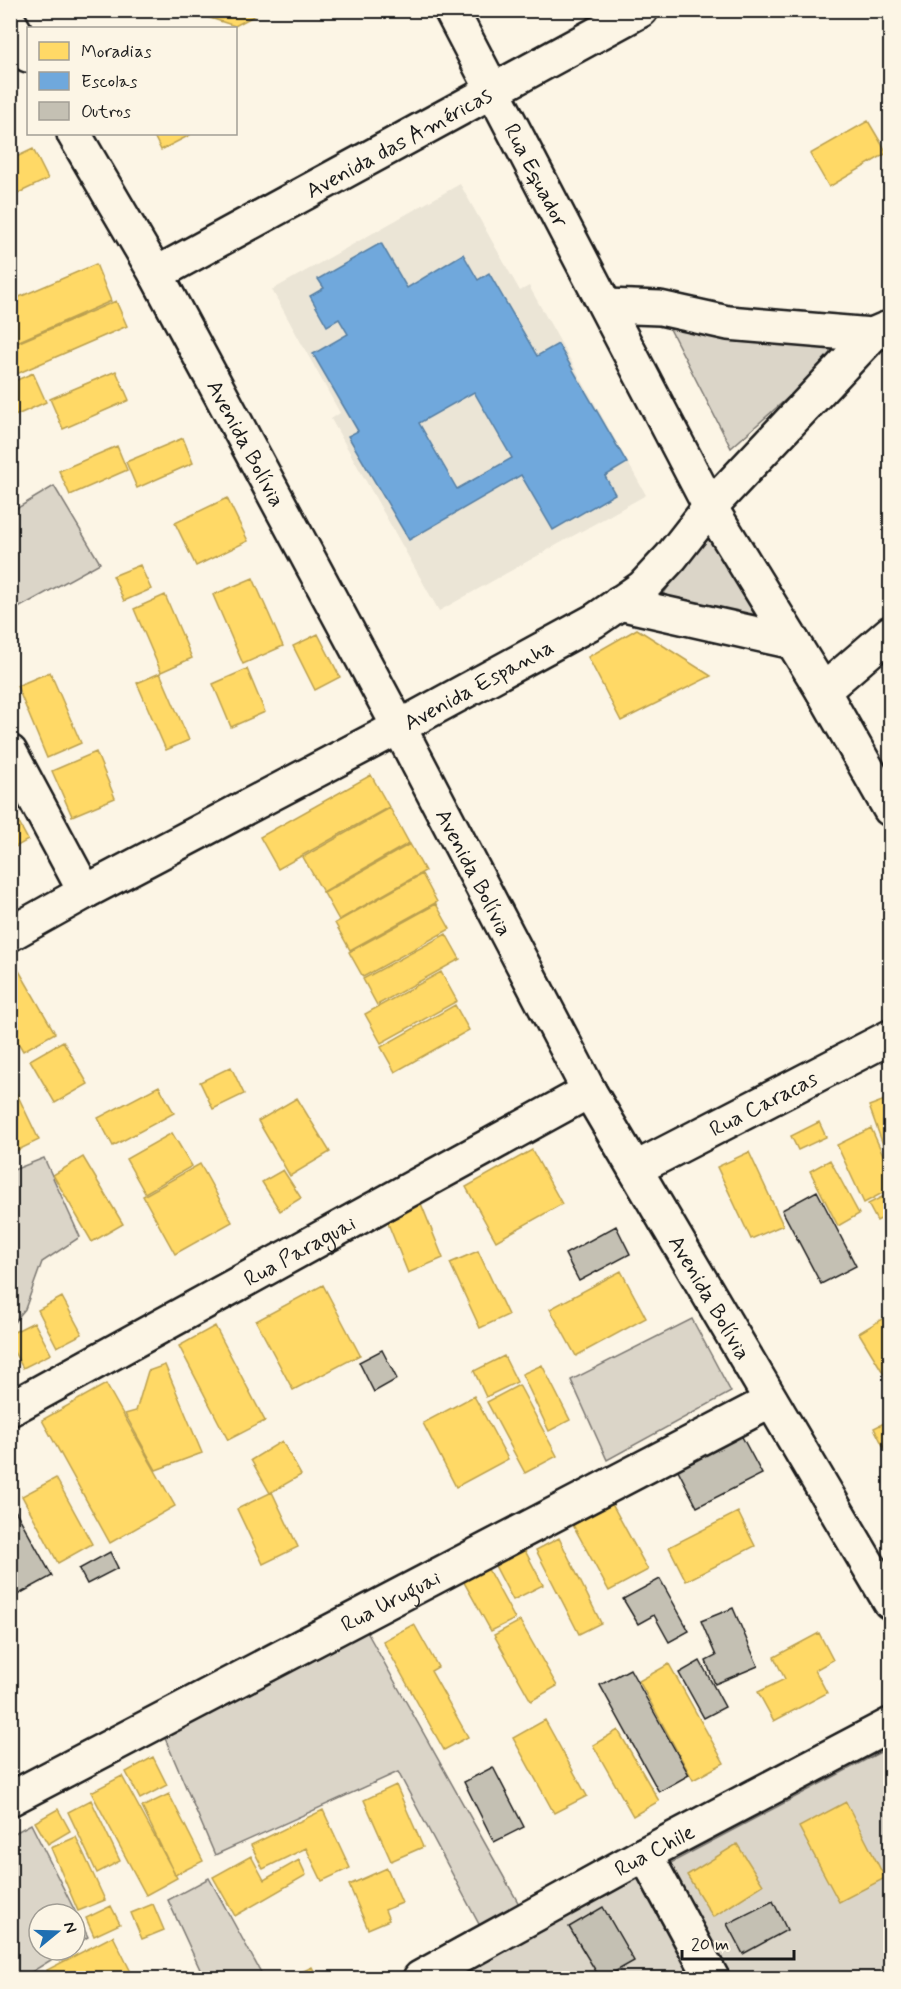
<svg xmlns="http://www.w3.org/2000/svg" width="901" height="1989" font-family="Mynerve,sans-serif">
	<rect width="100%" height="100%" fill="#fcf5e5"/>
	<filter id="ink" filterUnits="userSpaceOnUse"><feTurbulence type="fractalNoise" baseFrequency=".0167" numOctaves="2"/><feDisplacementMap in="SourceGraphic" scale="12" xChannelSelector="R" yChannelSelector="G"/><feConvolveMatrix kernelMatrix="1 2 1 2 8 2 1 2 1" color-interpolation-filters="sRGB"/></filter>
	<g filter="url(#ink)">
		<path fill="#ebe5d6" d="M 460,184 L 520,291 L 529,286 L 646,495 L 439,611 L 331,419 L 340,413 L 272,290 Z"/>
		<path fill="#dbd5c8" stroke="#7c7872" stroke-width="1.5" d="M 669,327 L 748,339 L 846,346 L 731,448 Z
			M 54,486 L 100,563 L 11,612 L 11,512 Z
			M 709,527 L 771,625 L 662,596 Z
			M 44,1158 L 80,1237 L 42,1262 L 25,1309 L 11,1326 L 11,1171 Z
			M 692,1319 L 731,1392 L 607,1460 L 571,1380 Z
			M 367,1632 L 520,1906 L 480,1926 L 398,1772 L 215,1855 L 158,1722 Z
			M 890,1747 L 890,1978 L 728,1978 L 665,1866 Z
			M 31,1824 L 88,1937 L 75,1945 L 75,1914 L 39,1914 L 39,1950 L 67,1950 L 22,1978 L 11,1978 L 11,1835 Z
			M 635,1874 L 691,1978 L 451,1978 Z
			M 209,1878 L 264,1978 L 204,1978 L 168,1900 Z"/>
		<path fill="#ffd966" stroke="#bba050" stroke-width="1.5" d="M 198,10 L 265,10 L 235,26 L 201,15 Z
			M 868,121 L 887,153 L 829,187 L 810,154 Z
			M 153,134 L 189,134 L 190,135 L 161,150 Z
			M 33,149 L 48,179 L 10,197 L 10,160 Z
			M 96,264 L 111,301 L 10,345 L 10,301 Z
			M 116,301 L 127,326 L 12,376 L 10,372 L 10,346 Z
			M 116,371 L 129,400 L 63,429 L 50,399 Z
			M 33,373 L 46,402 L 10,418 L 10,383 Z
			M 183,438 L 193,463 L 137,488 L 126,462 Z
			M 117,446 L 127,470 L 70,495 L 59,471 Z
			M 227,498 L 248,541 L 196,566 L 175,523 Z
			M 140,565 L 151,589 L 124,601 L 113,576 Z
			M 253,578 L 283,646 L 243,664 L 213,595 Z
			M 165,595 L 192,658 L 161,672 L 134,609 Z
			M 637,629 L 711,676 L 621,721 L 588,657 Z
			M 318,634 L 340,677 L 315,690 L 293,646 Z
			M 247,669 L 265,712 L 231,727 L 213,684 Z
			M 50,672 L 81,743 L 47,758 L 17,686 Z
			M 160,673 L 189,740 L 166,750 L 137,683 Z
			M 96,752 L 115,798 L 72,816 L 52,771 Z
			M 371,775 L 389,807 L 278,869 L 260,837 Z
			M 11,808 L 28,840 L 10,850 L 10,808 Z
			M 390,808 L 409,843 L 323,892 L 303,857 Z
			M 410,844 L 425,871 L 339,920 L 324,893 Z
			M 422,874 L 437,902 L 350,950 L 335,923 Z
			M 436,904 L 450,929 L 363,977 L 349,952 Z
			M 446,934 L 460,959 L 377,1005 L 363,979 Z
			M 11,957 L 55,1033 L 23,1051 L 10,1029 Z
			M 441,972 L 457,1001 L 381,1043 L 365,1014 Z
			M 455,1005 L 469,1030 L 395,1072 L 381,1047 Z
			M 63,1041 L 88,1084 L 55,1103 L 30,1060 Z
			M 231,1067 L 244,1094 L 213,1109 L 200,1082 Z
			M 159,1086 L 174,1113 L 113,1146 L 98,1118 Z
			M 16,1092 L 39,1140 L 12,1153 L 10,1149 L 10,1095 Z
			M 297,1098 L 330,1152 L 290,1176 L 258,1121 Z
			M 890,1098 L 890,1164 L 869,1106 Z
			M 819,1122 L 826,1137 L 798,1150 L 791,1136 Z
			M 871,1128 L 890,1170 L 890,1189 L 864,1203 L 837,1145 Z
			M 172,1133 L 192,1166 L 145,1193 L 126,1159 Z
			M 532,1150 L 562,1204 L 496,1241 L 466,1187 Z
			M 749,1152 L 783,1225 L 751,1239 L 717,1167 Z
			M 83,1157 L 123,1224 L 92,1242 L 53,1175 Z
			M 830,1160 L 859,1214 L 838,1226 L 810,1171 Z
			M 200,1164 L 232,1222 L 175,1254 L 143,1196 Z
			M 283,1170 L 301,1198 L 280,1211 L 262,1182 Z
			M 890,1193 L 890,1214 L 877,1221 L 868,1204 Z
			M 420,1201 L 443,1258 L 408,1273 L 385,1216 Z
			M 478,1251 L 508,1315 L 480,1328 L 450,1263 Z
			M 621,1271 L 646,1318 L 576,1356 L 550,1309 Z
			M 323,1285 L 360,1355 L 293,1390 L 256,1321 Z
			M 62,1297 L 82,1334 L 57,1347 L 38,1310 Z
			M 890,1314 L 890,1384 L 859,1333 Z
			M 34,1322 L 51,1354 L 23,1368 L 10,1345 L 10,1334 Z
			M 215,1326 L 265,1421 L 228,1440 L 179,1346 Z
			M 504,1356 L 517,1382 L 486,1397 L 474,1371 Z
			M 165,1365 L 202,1453 L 156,1470 L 125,1414 L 136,1411 L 148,1371 Z
			M 542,1365 L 570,1420 L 549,1431 L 522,1374 Z
			M 106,1384 L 175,1506 L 110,1543 L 42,1420 Z
			M 519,1385 L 557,1456 L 525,1473 L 487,1402 Z
			M 474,1396 L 508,1459 L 456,1487 L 423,1423 Z
			M 890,1420 L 890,1459 L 874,1428 Z
			M 282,1441 L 301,1475 L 270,1493 L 251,1460 Z
			M 56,1478 L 92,1544 L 58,1563 L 22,1496 Z
			M 272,1492 L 298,1547 L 263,1564 L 237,1509 Z
			M 612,1504 L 648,1570 L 609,1591 L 573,1525 Z
			M 738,1512 L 755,1546 L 686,1581 L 669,1547 Z
			M 559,1538 L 601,1623 L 579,1634 L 536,1550 Z
			M 521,1543 L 543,1585 L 513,1600 L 491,1558 Z
			M 484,1562 L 515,1619 L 491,1631 L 460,1575 Z
			M 520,1621 L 557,1686 L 531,1701 L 494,1635 Z
			M 414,1624 L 438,1667 L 431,1671 L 468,1737 L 444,1750 L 383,1641 Z
			M 819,1633 L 833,1660 L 815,1670 L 827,1693 L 774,1721 L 758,1692 L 785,1679 L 774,1657 Z
			M 669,1664 L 724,1763 L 693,1780 L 639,1681 Z
			M 545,1720 L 587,1796 L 554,1813 L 513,1738 Z
			M 618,1730 L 659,1801 L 633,1816 L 593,1745 Z
			M 153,1757 L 167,1785 L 140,1799 L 126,1772 Z
			M 122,1776 L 177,1878 L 146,1895 L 91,1792 Z
			M 396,1785 L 423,1847 L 391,1861 L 364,1800 Z
			M 169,1794 L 203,1861 L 175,1875 L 142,1807 Z
			M 91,1800 L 120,1861 L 97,1873 L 68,1812 Z
			M 846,1802 L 885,1878 L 839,1902 L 799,1827 Z
			M 58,1809 L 70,1831 L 48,1844 L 35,1822 Z
			M 323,1810 L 350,1868 L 322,1881 L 306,1848 L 263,1869 L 251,1845 Z
			M 76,1837 L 105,1900 L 78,1911 L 51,1848 Z
			M 737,1844 L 763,1885 L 713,1917 L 687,1875 Z
			M 251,1856 L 264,1880 L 299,1860 L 306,1875 L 235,1916 L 213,1877 Z
			M 387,1868 L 402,1903 L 385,1910 L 389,1920 L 368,1929 L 349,1885 Z
			M 153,1904 L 164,1930 L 142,1939 L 131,1913 Z
			M 111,1906 L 120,1924 L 94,1936 L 86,1918 Z
			M 113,1936 L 134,1978 L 52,1978 L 47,1970 Z
			M 312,1967 L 318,1978 L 289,1978 Z"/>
		<path fill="#6fa8dc" stroke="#567ea2" stroke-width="1.5" fill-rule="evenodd" d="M 381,243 L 407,288 L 463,254 L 478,280 L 489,273 L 537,356 L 558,344 L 627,463 L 605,476 L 615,494 L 553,530 L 521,475 L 409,540 L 348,436 L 358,431 L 313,354 L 348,334 L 339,319 L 327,326 L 310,296 L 324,288 L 318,279 ZM 474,392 L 512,458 L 457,489 L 419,423 Z"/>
		<path fill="#c4c0b3" stroke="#1c1c1c" stroke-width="1.5" d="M 817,1191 L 856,1266 L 821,1284 L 782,1210 Z
			M 616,1226 L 630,1254 L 579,1281 L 565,1254 Z
			M 382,1350 L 397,1379 L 374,1392 L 359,1362 Z
			M 740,1433 L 762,1474 L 697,1507 L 676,1466 Z
			M 10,1501 L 52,1576 L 10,1599 Z
			M 110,1552 L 118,1568 L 87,1584 L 79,1569 Z
			M 660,1579 L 689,1631 L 669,1642 L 654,1615 L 638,1624 L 623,1599 Z
			M 733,1608 L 758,1666 L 715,1684 L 706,1661 L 716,1656 L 701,1621 Z
			M 700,1661 L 725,1707 L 704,1718 L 679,1673 Z
			M 630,1669 L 689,1775 L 659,1792 L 600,1685 Z
			M 493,1767 L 524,1827 L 494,1842 L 464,1782 Z
			M 773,1901 L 787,1930 L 743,1954 L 727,1924 Z
			M 603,1907 L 634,1961 L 604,1978 L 600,1978 L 569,1927 Z"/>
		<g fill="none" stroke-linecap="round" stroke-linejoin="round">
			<g stroke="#1c1c1c" stroke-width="38">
				<g id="street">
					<path id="s1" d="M 451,10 L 710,507 L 823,691 L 890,809"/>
					<path d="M 10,23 L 28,55"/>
					<path id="s2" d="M 74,134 L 156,274 L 399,727 L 589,1091 L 890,1602"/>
					<path id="s3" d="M 156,274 L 641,10"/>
					<path d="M 606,306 L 660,308 L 728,323 L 872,335 L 886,329"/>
					<path d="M 619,603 L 793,642"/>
					<path d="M 823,691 L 890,633"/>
					<path d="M 10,752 L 85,892"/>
					<path id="s4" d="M 10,934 L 85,892 L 399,727 L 594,621 L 643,587 L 671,557 L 710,507 L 872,335"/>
					<path id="s5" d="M 635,1169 L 890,1037"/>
					<path id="s6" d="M 10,1409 L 589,1091"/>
					<path id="s7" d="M 10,1799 L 771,1401"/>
					<path d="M 645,1854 L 712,1978"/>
					<path id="s8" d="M 420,1978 L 645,1854 L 890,1725"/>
				</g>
			</g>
			<use href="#street" stroke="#fcf5e5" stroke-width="33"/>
		</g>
	</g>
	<g text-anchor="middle" stroke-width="6" stroke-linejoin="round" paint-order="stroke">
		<g font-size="22" fill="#1c1c1c" stroke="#fcf5e5">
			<text dy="8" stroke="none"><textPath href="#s3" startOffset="276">Avenida das Américas</textPath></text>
			<text dy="8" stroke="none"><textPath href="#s1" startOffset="186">Rua Equador</textPath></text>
			<text dy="8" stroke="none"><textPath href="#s2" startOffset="354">Avenida Bolívia</textPath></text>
			<text dy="8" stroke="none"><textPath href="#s4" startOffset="531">Avenida Espanha</textPath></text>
			<text dy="8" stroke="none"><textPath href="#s2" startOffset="840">Avenida Bolívia</textPath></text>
			<text dy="8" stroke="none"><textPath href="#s5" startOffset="144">Rua Caracas</textPath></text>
			<text dy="8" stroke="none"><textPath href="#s6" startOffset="330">Rua Paraguai</textPath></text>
			<text dy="8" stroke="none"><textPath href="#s2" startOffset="1326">Avenida Bolívia</textPath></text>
			<text dy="8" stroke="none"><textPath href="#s7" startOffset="429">Rua Uruguai</textPath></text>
			<text dy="8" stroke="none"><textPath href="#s8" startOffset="267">Rua Chile</textPath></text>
		</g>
	</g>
	<rect width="901" height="1989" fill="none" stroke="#fcf5e5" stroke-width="36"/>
	<rect x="18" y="18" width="865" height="1953" fill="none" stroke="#1c1c1c" stroke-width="2" filter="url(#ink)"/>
	<rect x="27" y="27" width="210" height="108" fill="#fcf5e5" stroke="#a29e95" stroke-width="1.5"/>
	<rect x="39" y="42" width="30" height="18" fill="#ffd966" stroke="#a29e95" stroke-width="1.5"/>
	<text x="81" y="57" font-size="18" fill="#1c1c1c">Moradias</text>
	<rect x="39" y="72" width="30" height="18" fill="#6fa8dc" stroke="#a29e95" stroke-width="1.5"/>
	<text x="81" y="87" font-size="18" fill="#1c1c1c">Escolas</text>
	<rect x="39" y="102" width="30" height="18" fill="#c4c0b3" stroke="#a29e95" stroke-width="1.5"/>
	<text x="81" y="117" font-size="18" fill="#1c1c1c">Outros</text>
	<g transform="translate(57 1932) rotate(71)"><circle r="28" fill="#fcf5e5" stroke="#a29e95" stroke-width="1.5"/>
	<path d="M0-4.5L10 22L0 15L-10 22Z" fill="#1f6fb2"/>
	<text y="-9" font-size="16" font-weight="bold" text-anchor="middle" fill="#1c1c1c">N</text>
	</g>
	<path d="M682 1950v9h112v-9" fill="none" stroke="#1c1c1c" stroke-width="3"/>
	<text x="691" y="1950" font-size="18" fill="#1c1c1c" stroke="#fcf5e5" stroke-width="4.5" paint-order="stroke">20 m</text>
</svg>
